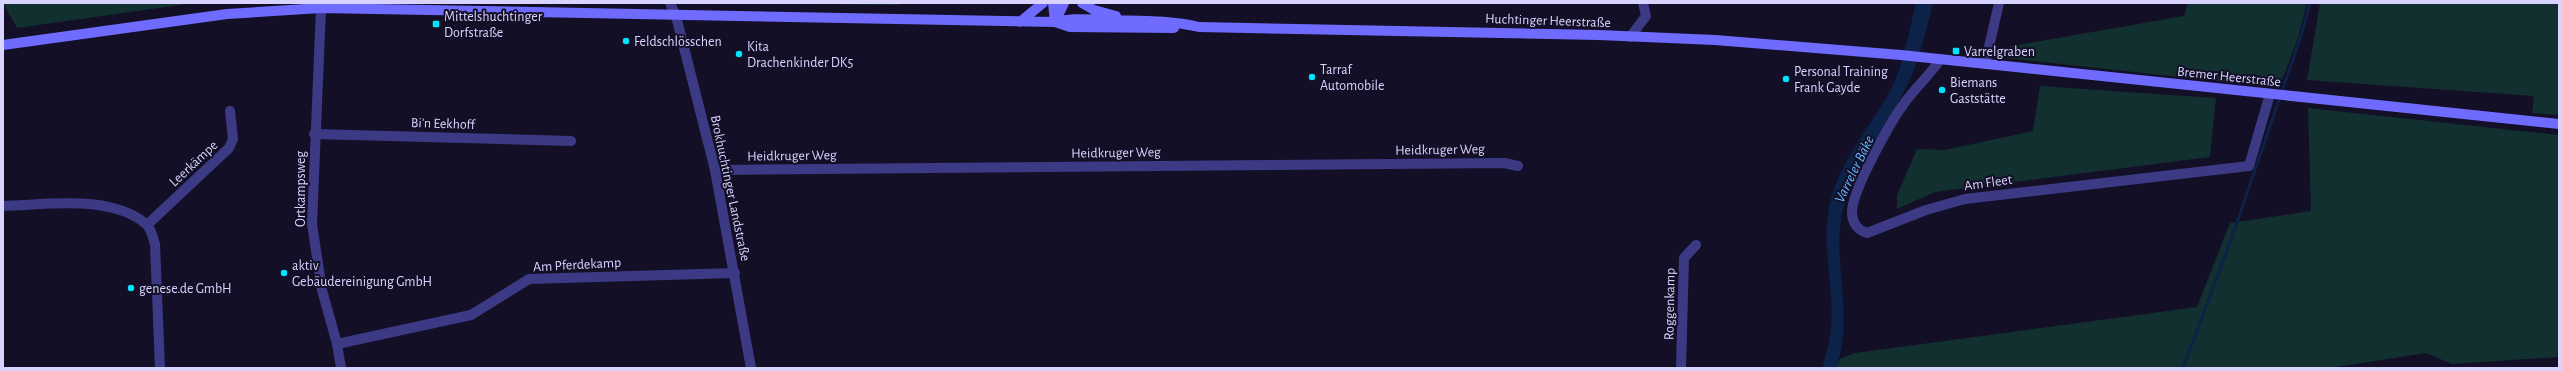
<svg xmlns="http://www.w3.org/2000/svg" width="2562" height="371" font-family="'Alegreya Sans',sans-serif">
	<rect width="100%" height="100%" fill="#130f26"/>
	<path fill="#12302f" d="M 3,3 L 194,3 L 17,28 Z
		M 814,3 L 899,3 L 900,5 L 814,4 Z
		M 2188,3 L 2307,3 L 2298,38 L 2279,88 L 2006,58 L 2001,48 L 2184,16 Z
		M 2320,3 L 2559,3 L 2559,115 L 2532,113 L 2534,96 L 2307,80 Z
		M 2040,86 L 2216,98 L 2210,157 L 1935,192 L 1897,209 L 1897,195 L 1917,149 L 1945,150 L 2033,131 Z
		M 2308,108 L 2559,135 L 2559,357 L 2452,364 L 2426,353 L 2330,368 L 1836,368 L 1840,359 L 1855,353 L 2197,307 L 2230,223 L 2311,211 Z"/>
	<path fill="#0c2248" d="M 1916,3 L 1933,3 C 1926,30 1920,59 1908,84 C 1887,127 1853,166 1842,214 C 1832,264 1855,315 1836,368 L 1822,368 C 1826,355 1829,343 1831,330 C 1835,286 1819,242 1831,199 C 1842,160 1869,128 1889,93 C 1903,69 1909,30 1916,3 Z"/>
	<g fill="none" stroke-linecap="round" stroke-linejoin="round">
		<path stroke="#0c2248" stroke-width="3" d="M 2183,368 L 2231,240 L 2301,36 L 2310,3"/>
		<path stroke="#3d3a85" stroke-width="10" d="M 670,3 L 676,16 L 715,170 L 751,368
			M 321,8 L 312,224 L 322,290 L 337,344 L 341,368
			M 1630,37 L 1646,16 L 1643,3
			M 1940,60 C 1929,76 1914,89 1903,105 C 1890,123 1851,192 1852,213 C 1852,223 1858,230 1867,233 L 1926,210 L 1965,199 L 2249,166 L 2270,94
			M 1985,64 L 1999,3
			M 314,134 L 571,141
			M 715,170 L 1504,163 L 1518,166
			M 3,206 C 46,205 111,194 146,224 C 151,228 153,238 155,244 L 160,368
			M 147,225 L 229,148 L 233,139 L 230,111
			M 337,344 L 471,315 L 529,279 L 735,273
			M 1681,368 L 1684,258 L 1696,245"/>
		<path stroke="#6f6bff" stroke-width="10" d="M 1053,3 L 1055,22
			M 1082,3 L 1094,10 L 1116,16
			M 1020,22 L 1043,3
			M 1055,22 C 1073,17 1091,20 1110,20 C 1140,21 1169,20 1199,27 L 1599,35 L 1715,40 L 1901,55 L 2559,124
			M 1055,22 L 1064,3
			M 3,45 L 227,14 L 321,8 L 1055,22 L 1070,27 L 1174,28"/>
	</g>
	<g fill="#00e5ff" stroke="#130f26" stroke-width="1.5">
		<rect x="432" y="20" width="8" height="8" rx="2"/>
		<circle cx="626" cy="41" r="4"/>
		<rect x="1952" y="47" width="8" height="8" rx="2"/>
		<circle cx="739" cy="54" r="4"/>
		<circle cx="1312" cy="77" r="4"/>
		<circle cx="1786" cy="79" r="4"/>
		<circle cx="1942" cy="90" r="4"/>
		<circle cx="284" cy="273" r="4"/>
		<circle cx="131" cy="288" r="4"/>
	</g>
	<g text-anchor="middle" stroke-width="4" stroke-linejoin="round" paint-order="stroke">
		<g font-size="14" fill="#d9d4ff" stroke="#130f26" text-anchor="start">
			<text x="444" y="21">Mittelshuchtinger<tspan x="444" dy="16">Dorfstraße</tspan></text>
			<text x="634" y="46">Feldschlösschen</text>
			<text x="747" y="51">Kita<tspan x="747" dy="16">Drachenkinder DK5</tspan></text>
			<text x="1964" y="56">Varrelgraben</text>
			<text x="1320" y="74">Tarraf<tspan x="1320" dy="16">Automobile</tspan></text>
			<text x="1794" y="76">Personal Training<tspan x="1794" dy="16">Frank Gayde</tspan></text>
			<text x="1950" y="87">Biemans<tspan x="1950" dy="16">Gaststätte</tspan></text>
			<text x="292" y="270">aktiv<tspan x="292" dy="16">Gebäudereinigung GmbH</tspan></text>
			<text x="139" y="293">genese.de GmbH</text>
		</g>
		<g font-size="14" fill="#d9d4ff" stroke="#130f26">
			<text transform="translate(1548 20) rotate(2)" y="5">Huchtinger Heerstraße</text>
			<text transform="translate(2229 76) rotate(6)" y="5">Bremer Heerstraße</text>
			<text transform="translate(443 123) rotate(2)" y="5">Bi'n Eekhoff</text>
			<text transform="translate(1440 149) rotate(-1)" y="5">Heidkruger Weg</text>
			<text transform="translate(1116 152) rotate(-1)" y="5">Heidkruger Weg</text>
			<text transform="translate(792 155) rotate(-1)" y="5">Heidkruger Weg</text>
			<text transform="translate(193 163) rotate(-43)" y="5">Leerkämpe</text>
			<text transform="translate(1988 182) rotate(-8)" y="5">Am Fleet</text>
			<text transform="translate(731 188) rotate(78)" y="5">Brokhuchtinger Landstraße</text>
			<text transform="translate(300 189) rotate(-90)" y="5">Ortkampsweg</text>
			<text transform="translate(577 264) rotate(-3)" y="5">Am Pferdekamp</text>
			<text transform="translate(1669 304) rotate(-89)" y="5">Roggenkamp</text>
		</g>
		<g font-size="15" font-style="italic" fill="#62b6ff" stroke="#130f26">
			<text transform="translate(1854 169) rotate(-64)" y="5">Varreler Bäke</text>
		</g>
	</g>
	<rect width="2562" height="371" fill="none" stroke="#d9d4ff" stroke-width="8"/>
</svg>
